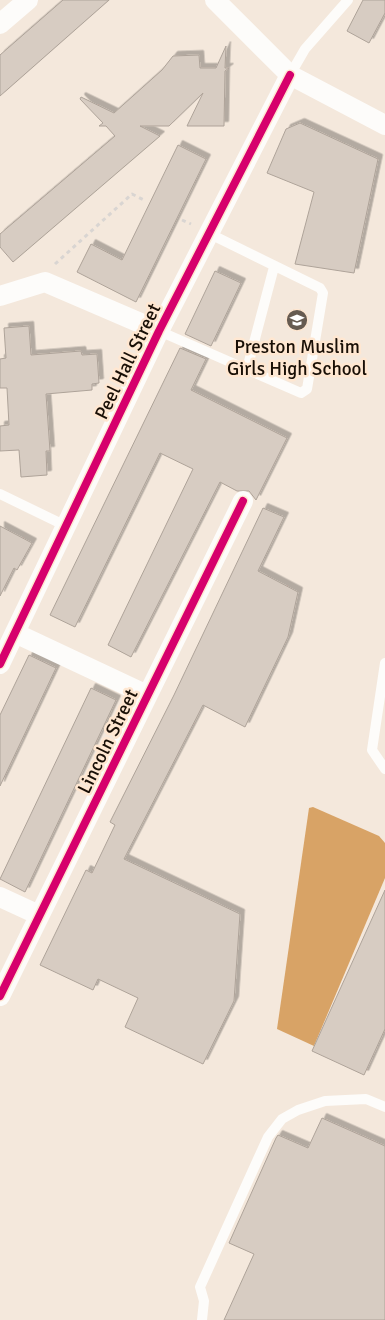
<svg xmlns="http://www.w3.org/2000/svg" width="385" height="1320" font-family="Signika,sans-serif">
	<defs>
		<filter id="shadow"><feDropShadow dx="4.5" dy="-4.5" stdDeviation="0" flood-color="#0004"/></filter>
	</defs>
	<rect width="100%" height="100%" fill="#f4e8dc"/>
	<path fill="#d8a366" d="M 313,807 L 379,836 L 385,843 L 385,878 L 314,1046 L 277,1029 L 309,808 Z"/>
	<path fill="#d7ccc2" stroke="#aea399" filter="url(#shadow)" d="M 63,0 L 109,0 L 0,96 L 0,55 Z
		M 363,0 L 385,0 L 385,13 L 369,43 L 347,31 Z
		M 226,46 L 225,68 L 229,68 L 225,71 L 224,126 L 187,126 L 203,93 L 169,126 L 140,126 L 160,136 L 13,262 L 0,247 L 0,234 L 115,136 L 106,126 L 99,126 L 103,123 L 80,99 L 81,97 L 114,113 L 162,70 L 173,56 L 199,55 L 200,68 L 216,68 Z
		M 300,123 L 378,159 L 354,273 L 295,264 L 314,192 L 267,173 L 286,129 Z
		M 178,145 L 206,159 L 136,302 L 77,272 L 91,244 L 122,260 Z
		M 215,271 L 241,283 L 211,346 L 185,334 Z
		M 29,326 L 31,355 L 81,351 L 82,355 L 97,354 L 99,383 L 92,384 L 92,390 L 46,394 L 50,451 L 46,451 L 47,475 L 21,477 L 19,450 L 0,451 L 0,426 L 9,425 L 7,388 L 0,388 L 0,359 L 6,358 L 4,328 Z
		M 180,348 L 206,359 L 191,390 L 287,438 L 256,500 L 249,491 L 237,491 L 220,482 L 131,657 L 108,645 L 193,469 L 160,453 L 75,627 L 50,615 Z
		M 263,508 L 284,517 L 258,571 L 298,592 L 288,637 L 245,727 L 203,705 L 124,859 L 240,914 L 234,1001 L 203,1064 L 125,1027 L 138,998 L 98,979 L 93,990 L 40,965 L 86,870 L 92,873 L 115,825 L 110,822 L 174,695 Z
		M 0,526 L 32,543 L 17,570 L 14,568 L 0,596 Z
		M 29,655 L 56,668 L 0,786 L 0,715 Z
		M 91,688 L 116,700 L 25,892 L 0,879 Z
		M 385,890 L 385,1029 L 364,1075 L 312,1051 Z
		M 322,1118 L 385,1146 L 385,1320 L 224,1320 L 254,1254 L 229,1243 L 276,1138 L 278,1135 L 308,1148 Z"/>
	<g fill="none" stroke-linecap="round" stroke-linejoin="round">
		<path stroke="#d9d5d2" stroke-width="3" stroke-dasharray="4 4" stroke-linecap="butt" d="M 182,220 L 191,224
			M 55,264 L 132,194 L 146,201"/>
		<path stroke="#fdfcfa" stroke-width="10" d="M 290,75 L 305,49 L 348,0
			M 159,331 L 301,393 L 307,389 L 323,293 L 320,288 L 208,233
			M 247,369 L 274,267
			M 0,494 L 66,526
			M 385,663 L 372,750 L 385,769
			M 202,1320 L 204,1301 L 200,1287 L 268,1137 L 282,1119 L 298,1110 L 325,1101 L 366,1099 L 385,1107"/>
		<path stroke="#fdfcfa" stroke-width="20" d="M 215,0 L 290,75 L 385,125
			M 0,24 L 28,0
			M 0,296 L 45,282 L 159,331
			M 15,633 L 147,695
			M 0,664 L 159,331 L 290,75
			M 0,897 L 39,915
			M 0,996 L 243,501"/>
		<g stroke="#ffe7d1" stroke-width="11">
			<path id="cycleway" d="M 0,664 L 159,331 L 290,75
				M 0,996 L 243,501"/>
		</g>
		<use href="#cycleway" stroke="#d6006c" stroke-width="8"/>
	</g>
	<defs>
		<g id="school-disc" transform="scale(1.125)"><circle r="9.5" fill="#665b51" stroke="#ffe7d1"/><path d="M0-5L7-2L0 1L-7-2ZM-4 1L0 2.5L4 1V4Q0 6-4 4Z" fill="#fff"/></g>
	</defs>
	<g fill-rule="evenodd">
		<use href="#school-disc" x="297" y="320"/>
	</g>
	<g text-anchor="middle" stroke-width="5" stroke-linejoin="round" paint-order="stroke">
		<g font-size="19" fill="#190f06" stroke="#ffe7d1">
			<text x="297" y="353">Preston Muslim<tspan x="297" dy="22">Girls High School</tspan></text>
		</g>
		<g font-size="19" fill="#190f06" stroke="#ffe7d1">
			<text transform="translate(127 361) rotate(-64)" y="7">Peel Hall Street</text>
			<text transform="translate(107 741) rotate(-64)" y="7">Lincoln Street</text>
		</g>
	</g>
</svg>
